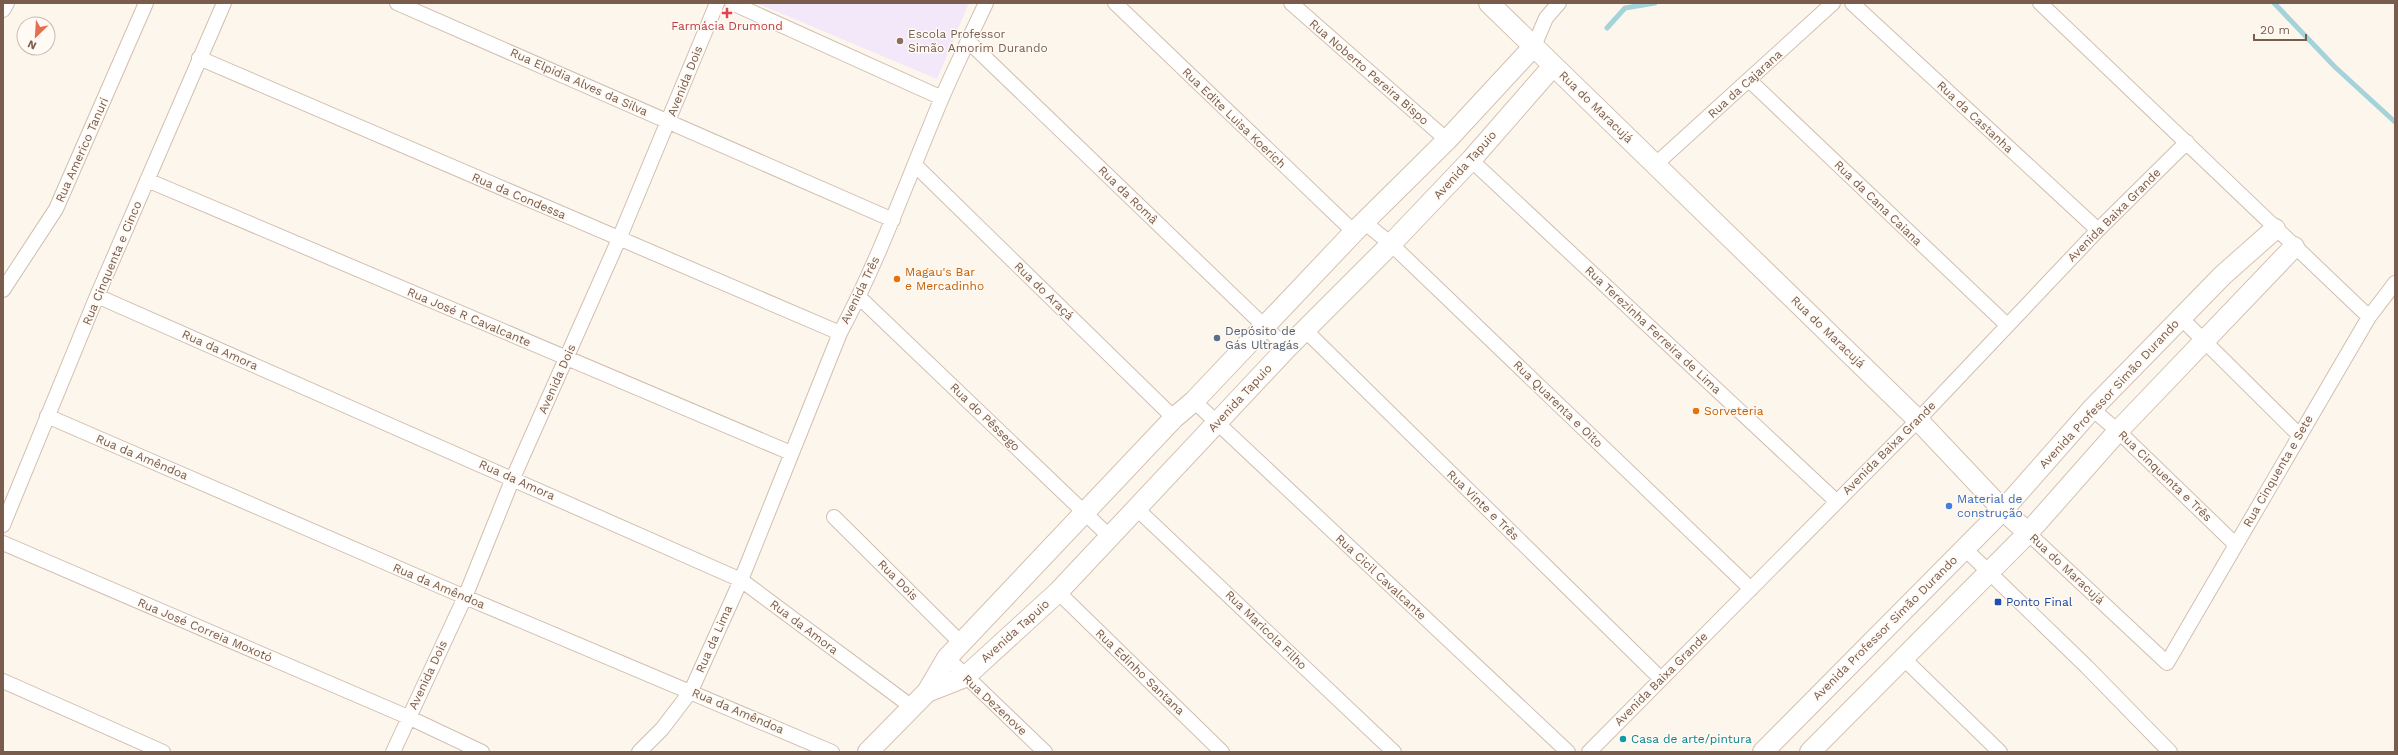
<svg xmlns="http://www.w3.org/2000/svg" width="2398" height="755" font-family="'Work Sans',sans-serif">
	<rect width="100%" height="100%" fill="#fdf6ec"/>
	<path fill="#f3e8fa" d="M 756,3 L 969,3 L 937,79 Z"/>
	<g fill="none" stroke-linecap="round" stroke-linejoin="round">
		<path stroke="#a5d3da" stroke-width="5" d="M 2274,3 L 2335,67 L 2395,122
			M 1607,28 L 1625,8 L 1655,3"/>
		<g stroke="#d1beb0" stroke-width="16">
			<path id="street" d="M 397,3 L 893,220
				M 732,3 L 942,98
				M 1115,3 L 1354,232
				M 1291,3 L 1447,140
				M 1852,3 L 2098,230
				M 2040,3 L 2369,317
				M 3,10 L 7,3
				M 969,42 L 1287,348
				M 1534,46 L 1546,18 L 1559,3
				M 199,58 L 840,333
				M 1749,80 L 2007,325
				M 1471,160 L 1836,501
				M 1656,164 L 1833,3
				M 915,165 L 1174,418
				M 147,180 L 791,453
				M 1364,222 L 1391,244 L 1751,589
				M 3,290 L 56,209 L 146,3
				M 97,296 L 741,580 L 912,707
				M 859,297 L 1110,537
				M 2181,318 L 2299,435
				M 1306,331 L 1661,679
				M 1194,401 L 1568,752
				M 2092,409 L 2118,431 L 2236,545
				M 47,416 L 465,597 L 832,752
				M 1137,509 L 1394,752
				M 834,517 L 961,643
				M 3,525 L 97,296 L 224,3
				M 2028,533 L 2167,663 L 2369,317 L 2395,283
				M 3,543 L 408,717 L 482,752
				M 1964,548 L 2087,667 L 2170,752
				M 1058,592 L 1222,752
				M 947,658 L 1045,752
				M 1903,658 L 2000,752
				M 3,681 L 163,752
				M 393,752 L 465,597 L 513,478 L 619,239 L 717,3
				M 639,752 L 662,729 L 691,691 L 741,580 L 840,333 C 880,258 908,178 941,100 C 955,67 971,35 986,3
				M 1589,752 L 1918,420 L 2098,230 L 2187,142"/>
		</g>
		<g stroke="#d6c0b0" stroke-width="22">
			<path id="secondary" d="M 1489,3 L 1918,420 L 2003,510 L 2028,533
				M 927,692 L 965,677 L 1058,592 L 1287,348 L 1391,244 L 1471,160 L 1553,66
				M 868,752 L 927,692 L 947,658 L 1174,418 L 1194,401 L 1354,232 L 1447,140 L 1534,46
				M 1763,752 L 2003,510 L 2092,409 L 2223,275 L 2275,229
				M 1810,752 L 2028,533 L 2118,431 L 2294,247"/>
		</g>
		<use href="#street" stroke="#fff" stroke-width="14"/>
		<use href="#secondary" stroke="#fff" stroke-width="20"/>
	</g>
	<path fill="#e0444e" stroke="#fffaf3" stroke-width="1.5" d="M725 7h4v4h4v4h-4v4h-4v-4h-4v-4h4z"/>
	<circle fill="#8d6e63" stroke="#fffaf3" stroke-width="1.5" cx="900" cy="41" r="4"/>
	<g fill="#e8710a" stroke="#fffaf3" stroke-width="1.5">
		<circle cx="897" cy="279" r="4"/>
		<circle cx="1696" cy="411" r="4"/>
	</g>
	<circle fill="#5c6f8a" stroke="#fffaf3" stroke-width="1.5" cx="1217" cy="338" r="4"/>
	<circle fill="#3f7fe0" stroke="#fffaf3" stroke-width="1.5" cx="1949" cy="506" r="4"/>
	<rect fill="#1a4fb4" stroke="#fffaf3" stroke-width="1.5" x="1994" y="598" width="8" height="8" rx="2"/>
	<circle fill="#0f9aa8" stroke="#fffaf3" stroke-width="1.5" cx="1623" cy="739" r="4"/>
	<g text-anchor="middle" stroke-width="3" stroke-linejoin="round" paint-order="stroke">
		<g font-size="12" fill="#be3a42" stroke="#fffaf3">
			<text x="727" y="30">Farmácia Drumond</text>
		</g>
		<g font-size="12" fill="#785e54" stroke="#fffaf3" text-anchor="start">
			<text x="908" y="38">Escola Professor<tspan x="908" dy="14">Simão Amorim Durando</tspan></text>
		</g>
		<g font-size="12" fill="#7a5c4d" stroke="#fffaf3">
			<text transform="translate(1369 72) rotate(41)" y="4">Rua Noberto Pereira Bispo</text>
			<text transform="translate(685 81) rotate(-68)" y="4">Avenida Dois</text>
			<text transform="translate(579 82) rotate(24)" y="4">Rua Elpidia Alves da Silva</text>
			<text transform="translate(1745 84) rotate(-42)" y="4">Rua da Cajarana</text>
			<text transform="translate(1596 107) rotate(44)" y="4">Rua do Maracujá</text>
			<text transform="translate(1975 117) rotate(43)" y="4">Rua da Castanha</text>
			<text transform="translate(1234 118) rotate(44)" y="4">Rua Edite Luisa Koerich</text>
			<text transform="translate(82 150) rotate(-66)" y="4">Rua Americo Tanuri</text>
			<text transform="translate(1465 165) rotate(-48)" y="4">Avenida Tapuio</text>
			<text transform="translate(1128 195) rotate(44)" y="4">Rua da Româ</text>
			<text transform="translate(519 196) rotate(23)" y="4">Rua da Condessa</text>
			<text transform="translate(1878 203) rotate(44)" y="4">Rua da Cana Caiana</text>
			<text transform="translate(2114 215) rotate(-45)" y="4">Avenida Baixa Grande</text>
			<text transform="translate(112 263) rotate(-67)" y="4">Rua Cinquenta e Cinco</text>
			<text transform="translate(860 290) rotate(-64)" y="4">Avenida Três</text>
			<text transform="translate(1044 291) rotate(44)" y="4">Rua do Araçá</text>
			<text transform="translate(469 317) rotate(23)" y="4">Rua José R Cavalcante</text>
			<text transform="translate(1653 330) rotate(43)" y="4">Rua Terezinha Ferreira de Lima</text>
			<text transform="translate(1828 332) rotate(44)" y="4">Rua do Maracujá</text>
			<text transform="translate(220 350) rotate(24)" y="4">Rua da Amora</text>
			<text transform="translate(557 379) rotate(-66)" y="4">Avenida Dois</text>
			<text transform="translate(2109 394) rotate(-47)" y="4">Avenida Professor Simão Durando</text>
			<text transform="translate(1240 398) rotate(-47)" y="4">Avenida Tapuio</text>
			<text transform="translate(1558 404) rotate(44)" y="4">Rua Quarenta e Oito</text>
			<text transform="translate(985 417) rotate(44)" y="4">Rua do Pêssego</text>
			<text transform="translate(1889 448) rotate(-45)" y="4">Avenida Baixa Grande</text>
			<text transform="translate(142 457) rotate(23)" y="4">Rua da Amêndoa</text>
			<text transform="translate(2278 471) rotate(-60)" y="4">Rua Cinquenta e Sete</text>
			<text transform="translate(2165 476) rotate(44)" y="4">Rua Cinquenta e Três</text>
			<text transform="translate(517 480) rotate(24)" y="4">Rua da Amora</text>
			<text transform="translate(1483 505) rotate(44)" y="4">Rua Vinte e Três</text>
			<text transform="translate(2067 569) rotate(43)" y="4">Rua do Maracujá</text>
			<text transform="translate(1381 577) rotate(43)" y="4">Rua Cicil Cavalcante</text>
			<text transform="translate(898 580) rotate(45)" y="4">Rua Dois</text>
			<text transform="translate(439 586) rotate(23)" y="4">Rua da Amêndoa</text>
			<text transform="translate(804 627) rotate(37)" y="4">Rua da Amora</text>
			<text transform="translate(1885 628) rotate(-45)" y="4">Avenida Professor Simão Durando</text>
			<text transform="translate(205 630) rotate(23)" y="4">Rua José Correia Moxotó</text>
			<text transform="translate(1266 630) rotate(44)" y="4">Rua Maricola Filho</text>
			<text transform="translate(1015 631) rotate(-42)" y="4">Avenida Tapuio</text>
			<text transform="translate(714 639) rotate(-66)" y="4">Rua da Lima</text>
			<text transform="translate(1140 672) rotate(44)" y="4">Rua Edinho Santana</text>
			<text transform="translate(428 675) rotate(-65)" y="4">Avenida Dois</text>
			<text transform="translate(1661 679) rotate(-45)" y="4">Avenida Baixa Grande</text>
			<text transform="translate(995 705) rotate(43)" y="4">Rua Dezenove</text>
			<text transform="translate(738 711) rotate(23)" y="4">Rua da Amêndoa</text>
		</g>
		<g font-size="12" fill="#c56008" stroke="#fffaf3" text-anchor="start">
			<text x="905" y="276">Magau's Bar<tspan x="905" dy="14">e Mercadinho</tspan></text>
			<text x="1704" y="415">Sorveteria</text>
		</g>
		<g font-size="12" fill="#4e5e75" stroke="#fffaf3" text-anchor="start">
			<text x="1225" y="335">Depósito de<tspan x="1225" dy="14">Gás Ultragás</tspan></text>
		</g>
		<g font-size="12" fill="#366cbe" stroke="#fffaf3" text-anchor="start">
			<text x="1957" y="503">Material de<tspan x="1957" dy="14">construção</tspan></text>
		</g>
		<g font-size="12" fill="#164399" stroke="#fffaf3" text-anchor="start">
			<text x="2006" y="606">Ponto Final</text>
		</g>
		<g font-size="12" fill="#0d838f" stroke="#fffaf3" text-anchor="start">
			<text x="1631" y="743">Casa de arte/pintura</text>
		</g>
	</g>
	<rect width="2398" height="755" fill="none" stroke="#7a5c4d" stroke-width="8"/>
	<g transform="translate(36 36) rotate(205)"><circle r="19" fill="#fffaf3" stroke="#cabbb1"/>
	<path d="M0-3L7 15L0 10L-7 15Z" fill="#e76f51"/>
	<text y="-6" font-size="11" font-weight="bold" text-anchor="middle" fill="#7a5c4d">N</text>
	</g>
	<path d="M2254 34v6h52v-6" fill="none" stroke="#7a5c4d" stroke-width="2"/>
	<text x="2260" y="34" font-size="12" fill="#7a5c4d" stroke="#fffaf3" stroke-width="3" paint-order="stroke">20 m</text>
</svg>
